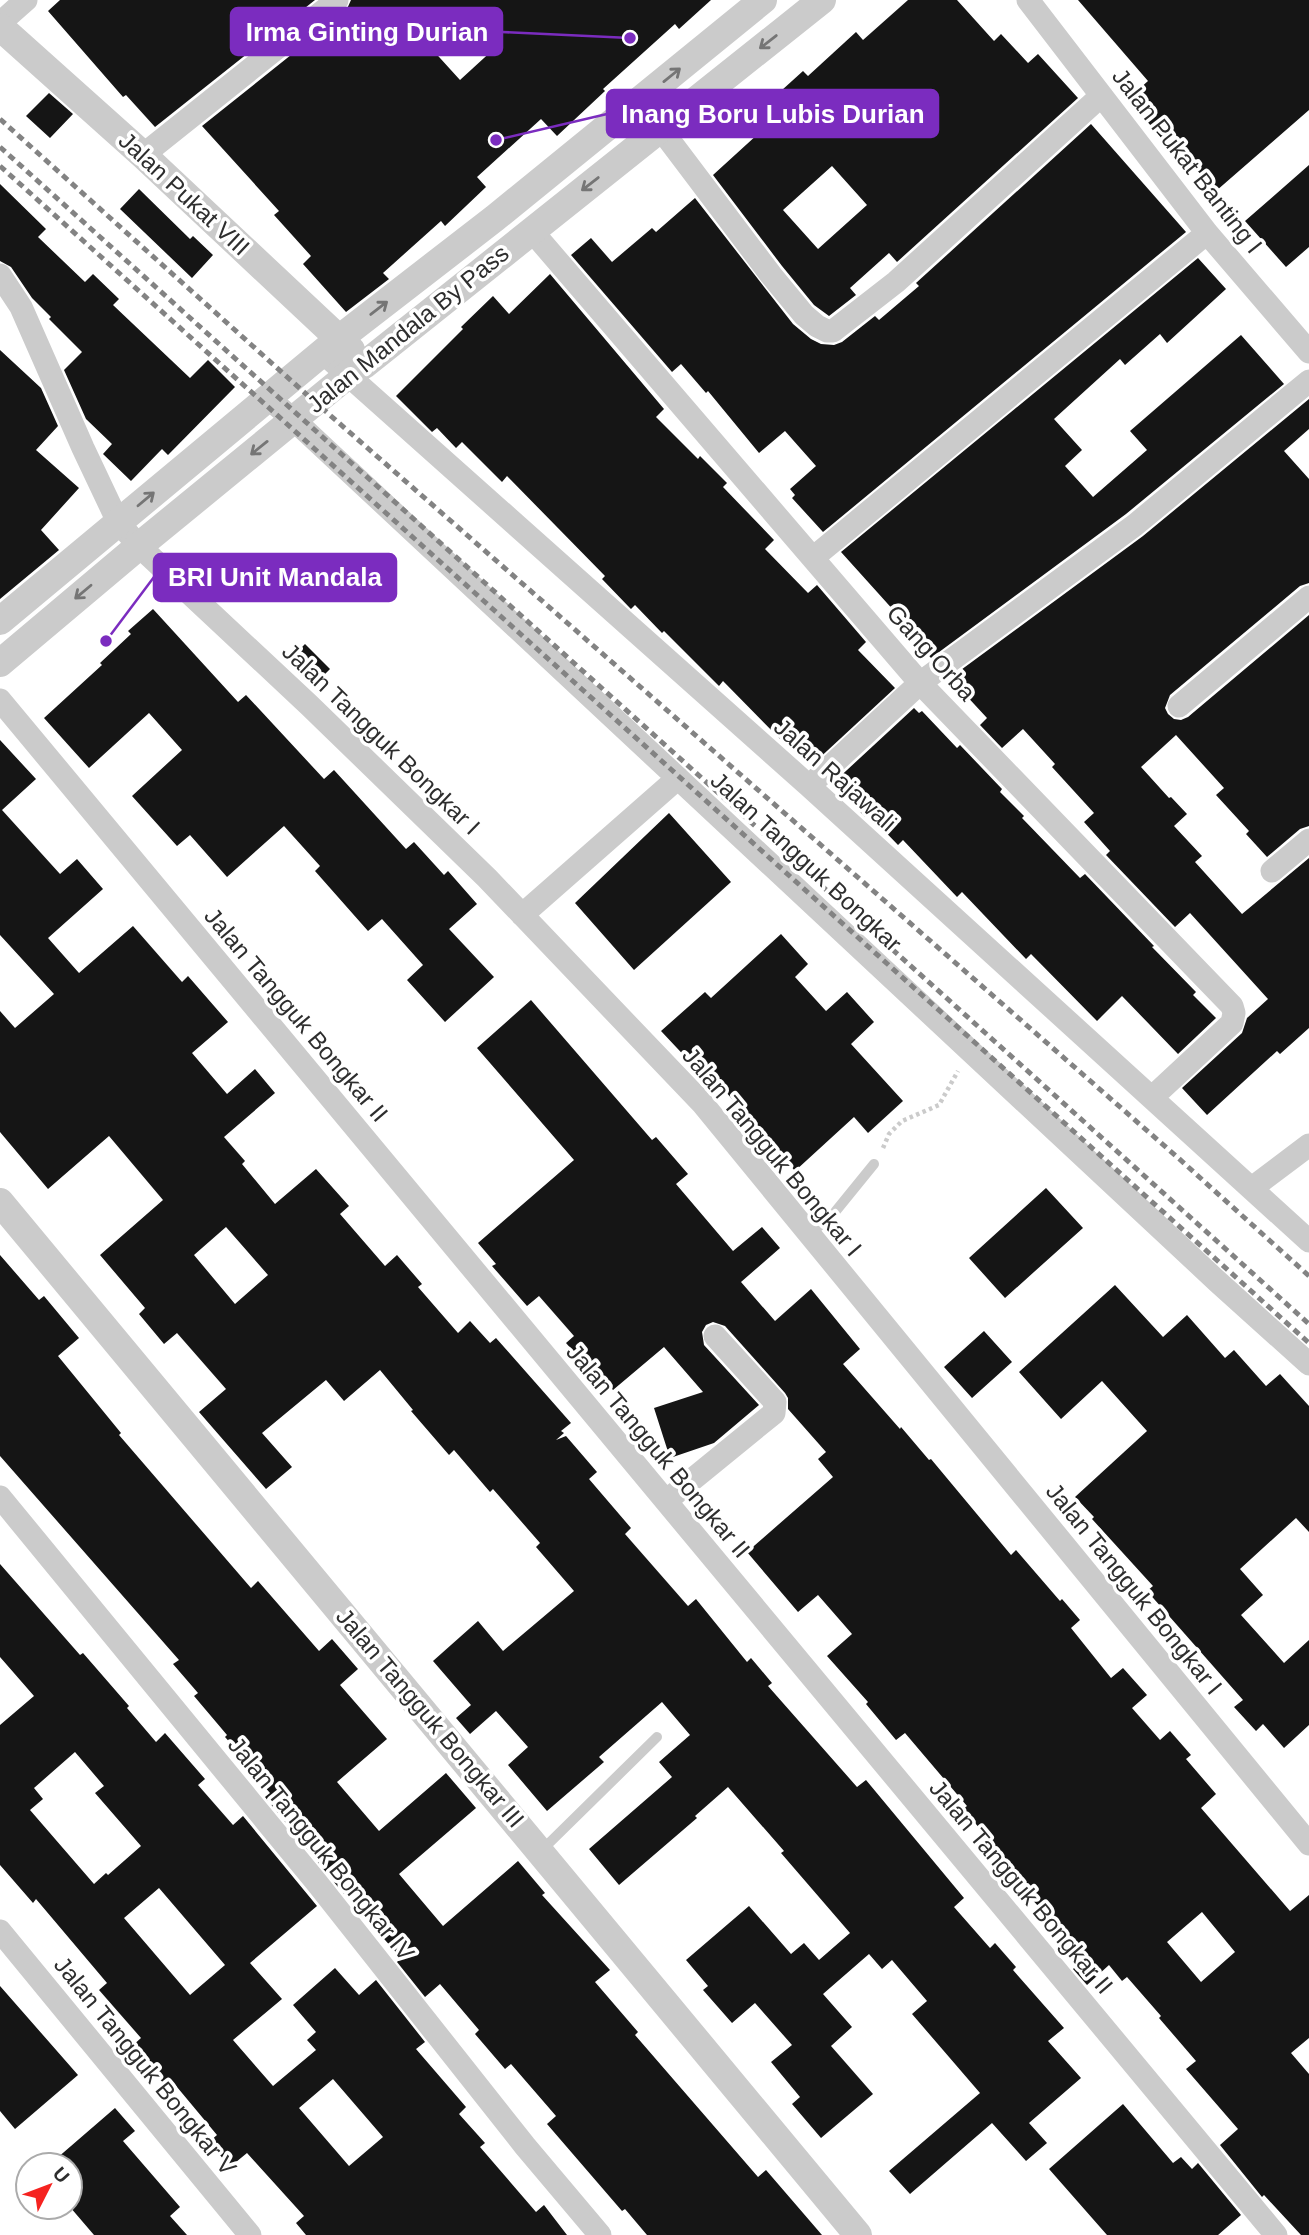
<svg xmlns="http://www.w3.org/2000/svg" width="1309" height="2235" font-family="Helvetica,sans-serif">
	<rect width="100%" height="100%" fill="#fff"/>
	<path fill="#151515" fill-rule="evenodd" d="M 60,0 L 315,0 L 155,127 L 126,95 L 123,97 L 48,11 Z
		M 351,0 L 711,0 L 679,29 L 675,24 L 603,89 L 605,91 L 557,136 L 541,119 L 477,177 L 486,187 L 445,226 L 441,221 L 383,273 L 389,279 L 346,312 L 303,264 L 311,256 L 274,215 L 279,211 L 202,126 L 346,11 ZM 466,14 L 496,47 L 460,80 L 430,47 Z
		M 908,0 L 957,0 L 994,41 L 1001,34 L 1028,63 L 1038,54 L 1078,98 L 897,262 L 889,253 L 850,288 L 856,295 L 829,316 L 814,305 L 782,266 L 713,175 L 782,112 L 771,100 L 803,71 L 808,76 L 856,32 L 863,40 ZM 832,166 L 867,205 L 818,249 L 783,210 Z
		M 1078,0 L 1309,0 L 1309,110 L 1216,191 L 1173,144 L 1169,147 L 1128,99 L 1148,81 Z
		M 49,93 L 73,114 L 50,138 L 26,116 Z
		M 1091,124 L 1186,232 L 823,532 L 792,498 L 795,495 L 790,489 L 816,466 L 785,431 L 759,453 L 708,391 L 706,393 L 681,364 L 672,372 L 571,255 L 591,238 L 612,262 L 652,228 L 656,232 L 695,198 L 793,324 L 811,339 L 821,344 L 834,345 L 842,342 L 875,316 L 879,320 L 919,286 L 916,283 Z
		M 1309,165 L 1309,247 L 1286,267 L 1245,221 Z
		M 0,184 L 46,229 L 38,237 L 85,282 L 93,274 L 119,299 L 113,305 L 190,378 L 208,360 L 235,387 L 168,455 L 162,449 L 131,481 L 103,454 L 112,444 L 86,419 L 64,370 L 82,352 L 49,319 L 51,317 L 32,298 L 11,267 L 0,261 Z
		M 139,189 L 190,239 L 193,236 L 213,255 L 192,278 L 120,209 Z
		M 1198,258 L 1226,289 L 1167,343 L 1160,334 L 1125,365 L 1120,359 L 1054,419 L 1082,450 L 1065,466 L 1093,497 L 1147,450 L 1130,431 L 1241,335 L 1284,384 L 1126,514 L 931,658 L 902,626 L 905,623 L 841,552 Z
		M 550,274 L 664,409 L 656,417 L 698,459 L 700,456 L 727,483 L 723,487 L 774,540 L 765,549 L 808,593 L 817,585 L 866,642 L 858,650 L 895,688 L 814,763 L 785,734 L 780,739 L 723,681 L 719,686 L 664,631 L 662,633 L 635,605 L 631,609 L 628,606 L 602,579 L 605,576 L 507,476 L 502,482 L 462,442 L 456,448 L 437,428 L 432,432 L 396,396 L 463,329 L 461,327 L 493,296 L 509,314 Z
		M 0,350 L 41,388 L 58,426 L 36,450 L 79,488 L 41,530 L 59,550 L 0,599 Z
		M 1309,399 L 1309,429 L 1284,451 L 1309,479 L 1309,583 L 1300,586 L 1170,695 L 1165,708 L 1168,714 L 1174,719 L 1181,720 L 1188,717 L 1309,615 L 1309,826 L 1300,829 L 1267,857 L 1246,834 L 1249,831 L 1216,795 L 1224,788 L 1176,735 L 1141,767 L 1169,798 L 1171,797 L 1187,814 L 1174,826 L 1202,856 L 1195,862 L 1242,914 L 1309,858 L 1309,1028 L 1280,1054 L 1277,1051 L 1207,1115 L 1182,1088 L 1242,1033 L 1247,1018 L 1268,999 L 1190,913 L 1175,927 L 1106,855 L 1110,851 L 1084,822 L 1094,813 L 1052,767 L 1055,764 L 1023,729 L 1002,748 L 980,725 L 987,718 L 950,678 L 1143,536 Z
		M 153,609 L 238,702 L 246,695 L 324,779 L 334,770 L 406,849 L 414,842 L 444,875 L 448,871 L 477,904 L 449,929 L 494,977 L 445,1022 L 407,980 L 423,965 L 382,919 L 368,931 L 315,871 L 320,866 L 284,826 L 227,877 L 190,835 L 177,846 L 132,796 L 182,750 L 149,713 L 89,768 L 44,718 L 102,665 L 100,663 L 131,634 L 128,631 Z
		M 305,644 L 330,669 L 315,684 L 290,659 Z
		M 914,708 L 919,713 L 922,711 L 957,748 L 960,745 L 1002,789 L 1000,792 L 1024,816 L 1022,818 L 1080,878 L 1085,874 L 1154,946 L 1152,947 L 1196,992 L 1193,995 L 1216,1018 L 1178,1054 L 1122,996 L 1097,1021 L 1031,954 L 1026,959 L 962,892 L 957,897 L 903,840 L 898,845 L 868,814 L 865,817 L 833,783 Z
		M 0,740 L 36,779 L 2,810 L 60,874 L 77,859 L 103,889 L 48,938 L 79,973 L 133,926 L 182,982 L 188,976 L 228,1022 L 192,1053 L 227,1094 L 255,1069 L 275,1093 L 224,1137 L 245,1161 L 242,1164 L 275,1204 L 316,1169 L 349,1206 L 340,1214 L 385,1266 L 397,1255 L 422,1284 L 418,1287 L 458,1333 L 470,1321 L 490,1343 L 496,1338 L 571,1423 L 561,1431 L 564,1433 L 556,1440 L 566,1436 L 597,1472 L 589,1479 L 631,1528 L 625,1534 L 688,1606 L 696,1599 L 747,1662 L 751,1658 L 772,1683 L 768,1686 L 857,1787 L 866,1780 L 964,1898 L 954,1907 L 990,1948 L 995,1943 L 1016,1967 L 1013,1970 L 1064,2028 L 1048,2041 L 1081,2078 L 1029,2123 L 1047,2143 L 1026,2161 L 992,2123 L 910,2194 L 889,2171 L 980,2093 L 912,2014 L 927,2001 L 892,1960 L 882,1969 L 869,1954 L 823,1994 L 852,2027 L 831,2046 L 873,2094 L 821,2138 L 792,2104 L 800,2097 L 771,2062 L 792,2045 L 755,2003 L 732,2023 L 703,1990 L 708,1986 L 686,1960 L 749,1906 L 791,1954 L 804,1943 L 819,1960 L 850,1933 L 781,1853 L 784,1851 L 728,1787 L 695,1816 L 697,1818 L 619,1885 L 589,1849 L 672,1777 L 659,1762 L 690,1735 L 662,1702 L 599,1757 L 604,1762 L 547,1811 L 508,1765 L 528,1747 L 496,1711 L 470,1734 L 456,1718 L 471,1705 L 433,1661 L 478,1621 L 503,1651 L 574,1591 L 536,1547 L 540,1543 L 493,1489 L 490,1492 L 454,1450 L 449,1455 L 411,1411 L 413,1410 L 380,1370 L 344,1401 L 326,1380 L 262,1433 L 292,1467 L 266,1489 L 199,1412 L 226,1389 L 177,1333 L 164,1344 L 139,1314 L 145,1308 L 100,1255 L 163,1200 L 109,1136 L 48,1189 L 0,1132 L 0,1011 L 15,1028 L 54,994 L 0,935 ZM 226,1227 L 268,1275 L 235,1304 L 194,1255 Z
		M 669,813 L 731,882 L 634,970 L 575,903 Z
		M 781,934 L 808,964 L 795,977 L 826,1011 L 847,992 L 874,1022 L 851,1044 L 903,1101 L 868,1133 L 854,1117 L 795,1171 L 725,1091 L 723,1093 L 695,1061 L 692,1064 L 661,1031 L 705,992 L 711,998 Z
		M 531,1000 L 652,1140 L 656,1137 L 688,1174 L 676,1184 L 733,1251 L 762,1227 L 780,1248 L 741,1282 L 775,1321 L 811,1289 L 860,1349 L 843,1364 L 900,1429 L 901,1427 L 929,1460 L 931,1459 L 1011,1555 L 1016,1550 L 1060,1601 L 1062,1599 L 1080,1620 L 1071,1628 L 1111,1678 L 1123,1668 L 1147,1695 L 1132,1708 L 1160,1740 L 1170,1731 L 1191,1755 L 1186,1759 L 1216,1794 L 1201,1808 L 1290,1911 L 1309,1895 L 1309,2038 L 1291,2053 L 1309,2074 L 1309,2235 L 1301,2235 L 1264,2195 L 1262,2197 L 1220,2145 L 1238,2129 L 1186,2069 L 1196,2061 L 1159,2018 L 1161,2016 L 1127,1977 L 1122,1981 L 1109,1965 L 1087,1985 L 1073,1969 L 1079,1963 L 1056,1937 L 1062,1932 L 1006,1871 L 1012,1866 L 963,1809 L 967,1806 L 905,1733 L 896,1740 L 866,1704 L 868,1702 L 827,1656 L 852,1634 L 818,1595 L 798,1612 L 747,1552 L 833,1477 L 818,1459 L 826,1452 L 788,1409 L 788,1398 L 785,1393 L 725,1326 L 713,1322 L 706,1325 L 702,1332 L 704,1345 L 759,1405 L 714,1443 L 670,1458 L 654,1408 L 703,1392 L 664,1347 L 613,1390 L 590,1364 L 587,1367 L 566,1343 L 574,1336 L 539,1296 L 527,1306 L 492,1266 L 496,1264 L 478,1243 L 574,1160 L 477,1048 ZM 1202,1912 L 1235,1952 L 1201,1982 L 1167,1942 Z
		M 1046,1188 L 1083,1228 L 1005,1298 L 969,1258 Z
		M 0,1255 L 39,1300 L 44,1296 L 79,1338 L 58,1356 L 121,1433 L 119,1435 L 251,1588 L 258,1581 L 319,1651 L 332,1639 L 358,1669 L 340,1685 L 387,1739 L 337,1782 L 379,1831 L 446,1773 L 476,1808 L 399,1874 L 443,1926 L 518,1861 L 545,1893 L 542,1895 L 610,1970 L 595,1982 L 638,2032 L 635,2035 L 758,2177 L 766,2170 L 822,2235 L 647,2235 L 625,2209 L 622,2211 L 547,2124 L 556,2116 L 511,2064 L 505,2069 L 475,2034 L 479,2030 L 440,1984 L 425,1997 L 397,1962 L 401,1958 L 338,1887 L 265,1797 L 270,1793 L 257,1778 L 260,1776 L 225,1737 L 227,1735 L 194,1696 L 198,1693 L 173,1664 L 179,1660 L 0,1456 Z
		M 1115,1285 L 1163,1337 L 1187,1315 L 1225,1358 L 1234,1350 L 1266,1386 L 1280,1374 L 1309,1406 L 1309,1532 L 1296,1518 L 1240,1569 L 1263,1595 L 1241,1615 L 1284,1663 L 1309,1640 L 1309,1725 L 1284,1748 L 1263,1724 L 1256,1731 L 1234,1707 L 1243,1700 L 1147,1591 L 1153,1586 L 1092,1519 L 1094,1517 L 1075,1497 L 1147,1431 L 1102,1381 L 1061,1419 L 1019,1372 Z
		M 984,1331 L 1012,1362 L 972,1398 L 944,1367 Z
		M 0,1564 L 80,1655 L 83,1653 L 129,1706 L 127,1708 L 156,1742 L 165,1733 L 205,1779 L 198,1785 L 233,1825 L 243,1816 L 317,1906 L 250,1963 L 282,1999 L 233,2040 L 273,2086 L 316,2050 L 307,2040 L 316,2032 L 293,2005 L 335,1968 L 359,1995 L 376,1980 L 425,2042 L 416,2049 L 466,2107 L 459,2114 L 485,2143 L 480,2147 L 536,2212 L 544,2205 L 567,2235 L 306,2235 L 296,2223 L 304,2216 L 247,2153 L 230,2167 L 209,2142 L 217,2135 L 172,2081 L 166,2086 L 131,2047 L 141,2038 L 99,1990 L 107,1983 L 36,1899 L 33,1903 L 0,1865 L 0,1725 L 34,1696 L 0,1657 ZM 75,1752 L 104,1786 L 95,1793 L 141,1846 L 108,1875 L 106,1873 L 94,1884 L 30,1810 L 43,1799 L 34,1788 ZM 159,1888 L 225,1965 L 190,1995 L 124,1918 ZM 333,2079 L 383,2137 L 349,2166 L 299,2108 Z
		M 0,1986 L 78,2075 L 15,2129 L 0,2111 Z
		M 1123,2104 L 1173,2163 L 1181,2157 L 1192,2169 L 1198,2163 L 1241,2215 L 1218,2235 L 1107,2235 L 1049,2169 Z
		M 115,2108 L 135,2131 L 123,2141 L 180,2207 L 170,2216 L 187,2235 L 94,2235 L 70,2207 L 70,2165 L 49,2165 Z"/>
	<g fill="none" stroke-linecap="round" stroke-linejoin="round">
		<path stroke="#cbcbcb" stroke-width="4.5" stroke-dasharray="3.5 3.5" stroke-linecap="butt" d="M 883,1148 L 889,1134 L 902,1121 L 939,1105 L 958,1071"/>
		<path stroke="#cbcbcb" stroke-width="10" d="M 809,1235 L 835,1212 L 874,1164
			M 541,1851 L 657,1737"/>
		<path stroke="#cbcbcb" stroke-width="23" d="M 1028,0 L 1207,233 L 1309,352
			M 0,23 L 26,0
			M 660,128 L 771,275 L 804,315 L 817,326 L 827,331 L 833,331 L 896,282 L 1101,96
			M 143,155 L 337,0
			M 531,230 L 920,683 L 1232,1006 L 1234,1013 L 1232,1023 L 1159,1091
			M 0,275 L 21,307 L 83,448 L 118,522 L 139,546 L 309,705 L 487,878 L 702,1103 L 1309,1844
			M 322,352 L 809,786 L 1309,1241
			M 268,398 L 294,420 L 1218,1282 L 1309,1364
			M 814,557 L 1207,233
			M 0,700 L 1276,2235
			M 1179,706 L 1309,597
			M 809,786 L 920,683 L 1135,525 L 1309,381
			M 1272,871 L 1309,840
			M 522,915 L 678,778
			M 1252,1188 L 1309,1145
			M 0,1497 L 317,1883 L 525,2146 L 600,2235
			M 666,1501 L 774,1413 L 775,1402 L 715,1336
			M 0,1931 L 250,2235"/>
		<path stroke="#cbcbcb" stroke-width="28" d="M 0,27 L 143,155 L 351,350
			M 0,621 L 340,338 L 495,218 L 763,0
			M 0,663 L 139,546 L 348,375 L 364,365 L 822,0
			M 0,1202 L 858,2235"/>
		<path stroke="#838383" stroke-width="5" stroke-dasharray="7 5" stroke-linecap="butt" d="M 0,119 L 315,402 L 1176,1156 L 1309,1276
			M 0,147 L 1309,1324
			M 0,166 L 1309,1343"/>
	</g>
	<defs><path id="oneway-shaft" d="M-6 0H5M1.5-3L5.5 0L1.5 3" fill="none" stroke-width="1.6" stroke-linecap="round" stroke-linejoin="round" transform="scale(1.75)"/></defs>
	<g stroke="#757575">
		<use href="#oneway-shaft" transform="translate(768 42) rotate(142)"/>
		<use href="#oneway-shaft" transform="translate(672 75) rotate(-39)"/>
		<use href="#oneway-shaft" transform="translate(590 184) rotate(142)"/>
		<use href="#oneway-shaft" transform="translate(379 308) rotate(-38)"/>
		<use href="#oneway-shaft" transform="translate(259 448) rotate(141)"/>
		<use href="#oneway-shaft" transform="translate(146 499) rotate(-40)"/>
		<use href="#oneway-shaft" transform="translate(83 592) rotate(140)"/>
	</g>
	<g text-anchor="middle" stroke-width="7" stroke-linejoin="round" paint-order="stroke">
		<g font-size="24" fill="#2e2e2e" stroke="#fff">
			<text transform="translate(1187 161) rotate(52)" y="8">Jalan Pukat Banting I</text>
			<text transform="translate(184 194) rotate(43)" y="8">Jalan Pukat VIII</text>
			<text transform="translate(408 329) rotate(-39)" y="8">Jalan Mandala By Pass</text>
			<text transform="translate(931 653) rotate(48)" y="8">Gang Orba</text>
			<text transform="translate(381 739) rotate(44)" y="8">Jalan Tangguk Bongkar I</text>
			<text transform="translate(835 775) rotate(42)" y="8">Jalan Rajawali</text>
			<text transform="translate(806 862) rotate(43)" y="8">Jalan Tangguk Bongkar</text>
			<text transform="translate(296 1015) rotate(50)" y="8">Jalan Tangguk Bongkar II</text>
			<text transform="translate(772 1152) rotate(50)" y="8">Jalan Tangguk Bongkar I</text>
			<text transform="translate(658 1451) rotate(50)" y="8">Jalan Tangguk Bongkar II</text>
			<text transform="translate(1134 1589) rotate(51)" y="8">Jalan Tangguk Bongkar I</text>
			<text transform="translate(430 1718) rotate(50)" y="8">Jalan Tangguk Bongkar III</text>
			<text transform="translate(321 1849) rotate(51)" y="8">Jalan Tangguk Bongkar IV</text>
			<text transform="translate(1021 1887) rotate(50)" y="8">Jalan Tangguk Bongkar II</text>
			<text transform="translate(145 2066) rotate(51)" y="8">Jalan Tangguk Bongkar V</text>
		</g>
	</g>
	<path fill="none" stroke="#7b2cbf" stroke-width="2.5" d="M630 38L502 32M496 140L607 114M106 641L154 577"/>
	<g fill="#7b2cbf" stroke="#fff" stroke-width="2.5">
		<circle cx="630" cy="38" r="7"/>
		<circle cx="496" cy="140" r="7"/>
		<circle cx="106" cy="641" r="7"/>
	</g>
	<g fill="#7b2cbf" stroke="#7b2cbf" stroke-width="2.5">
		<rect x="231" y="8" width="271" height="47" rx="7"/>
		<rect x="607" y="90" width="331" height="47" rx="7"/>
		<rect x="154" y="554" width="242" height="47" rx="7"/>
	</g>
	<g font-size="26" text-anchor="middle" font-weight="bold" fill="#fff">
		<text x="367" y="41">Irma Ginting Durian</text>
		<text x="773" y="123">Inang Boru Lubis Durian</text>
		<text x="275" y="586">BRI Unit Mandala</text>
	</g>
	<g transform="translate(49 2186) rotate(48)"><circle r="33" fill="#ffffff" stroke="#ababab" stroke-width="2"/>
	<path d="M0-5L12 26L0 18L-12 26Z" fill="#f52320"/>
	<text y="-10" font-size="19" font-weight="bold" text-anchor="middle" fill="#2e2e2e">U</text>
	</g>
</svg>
